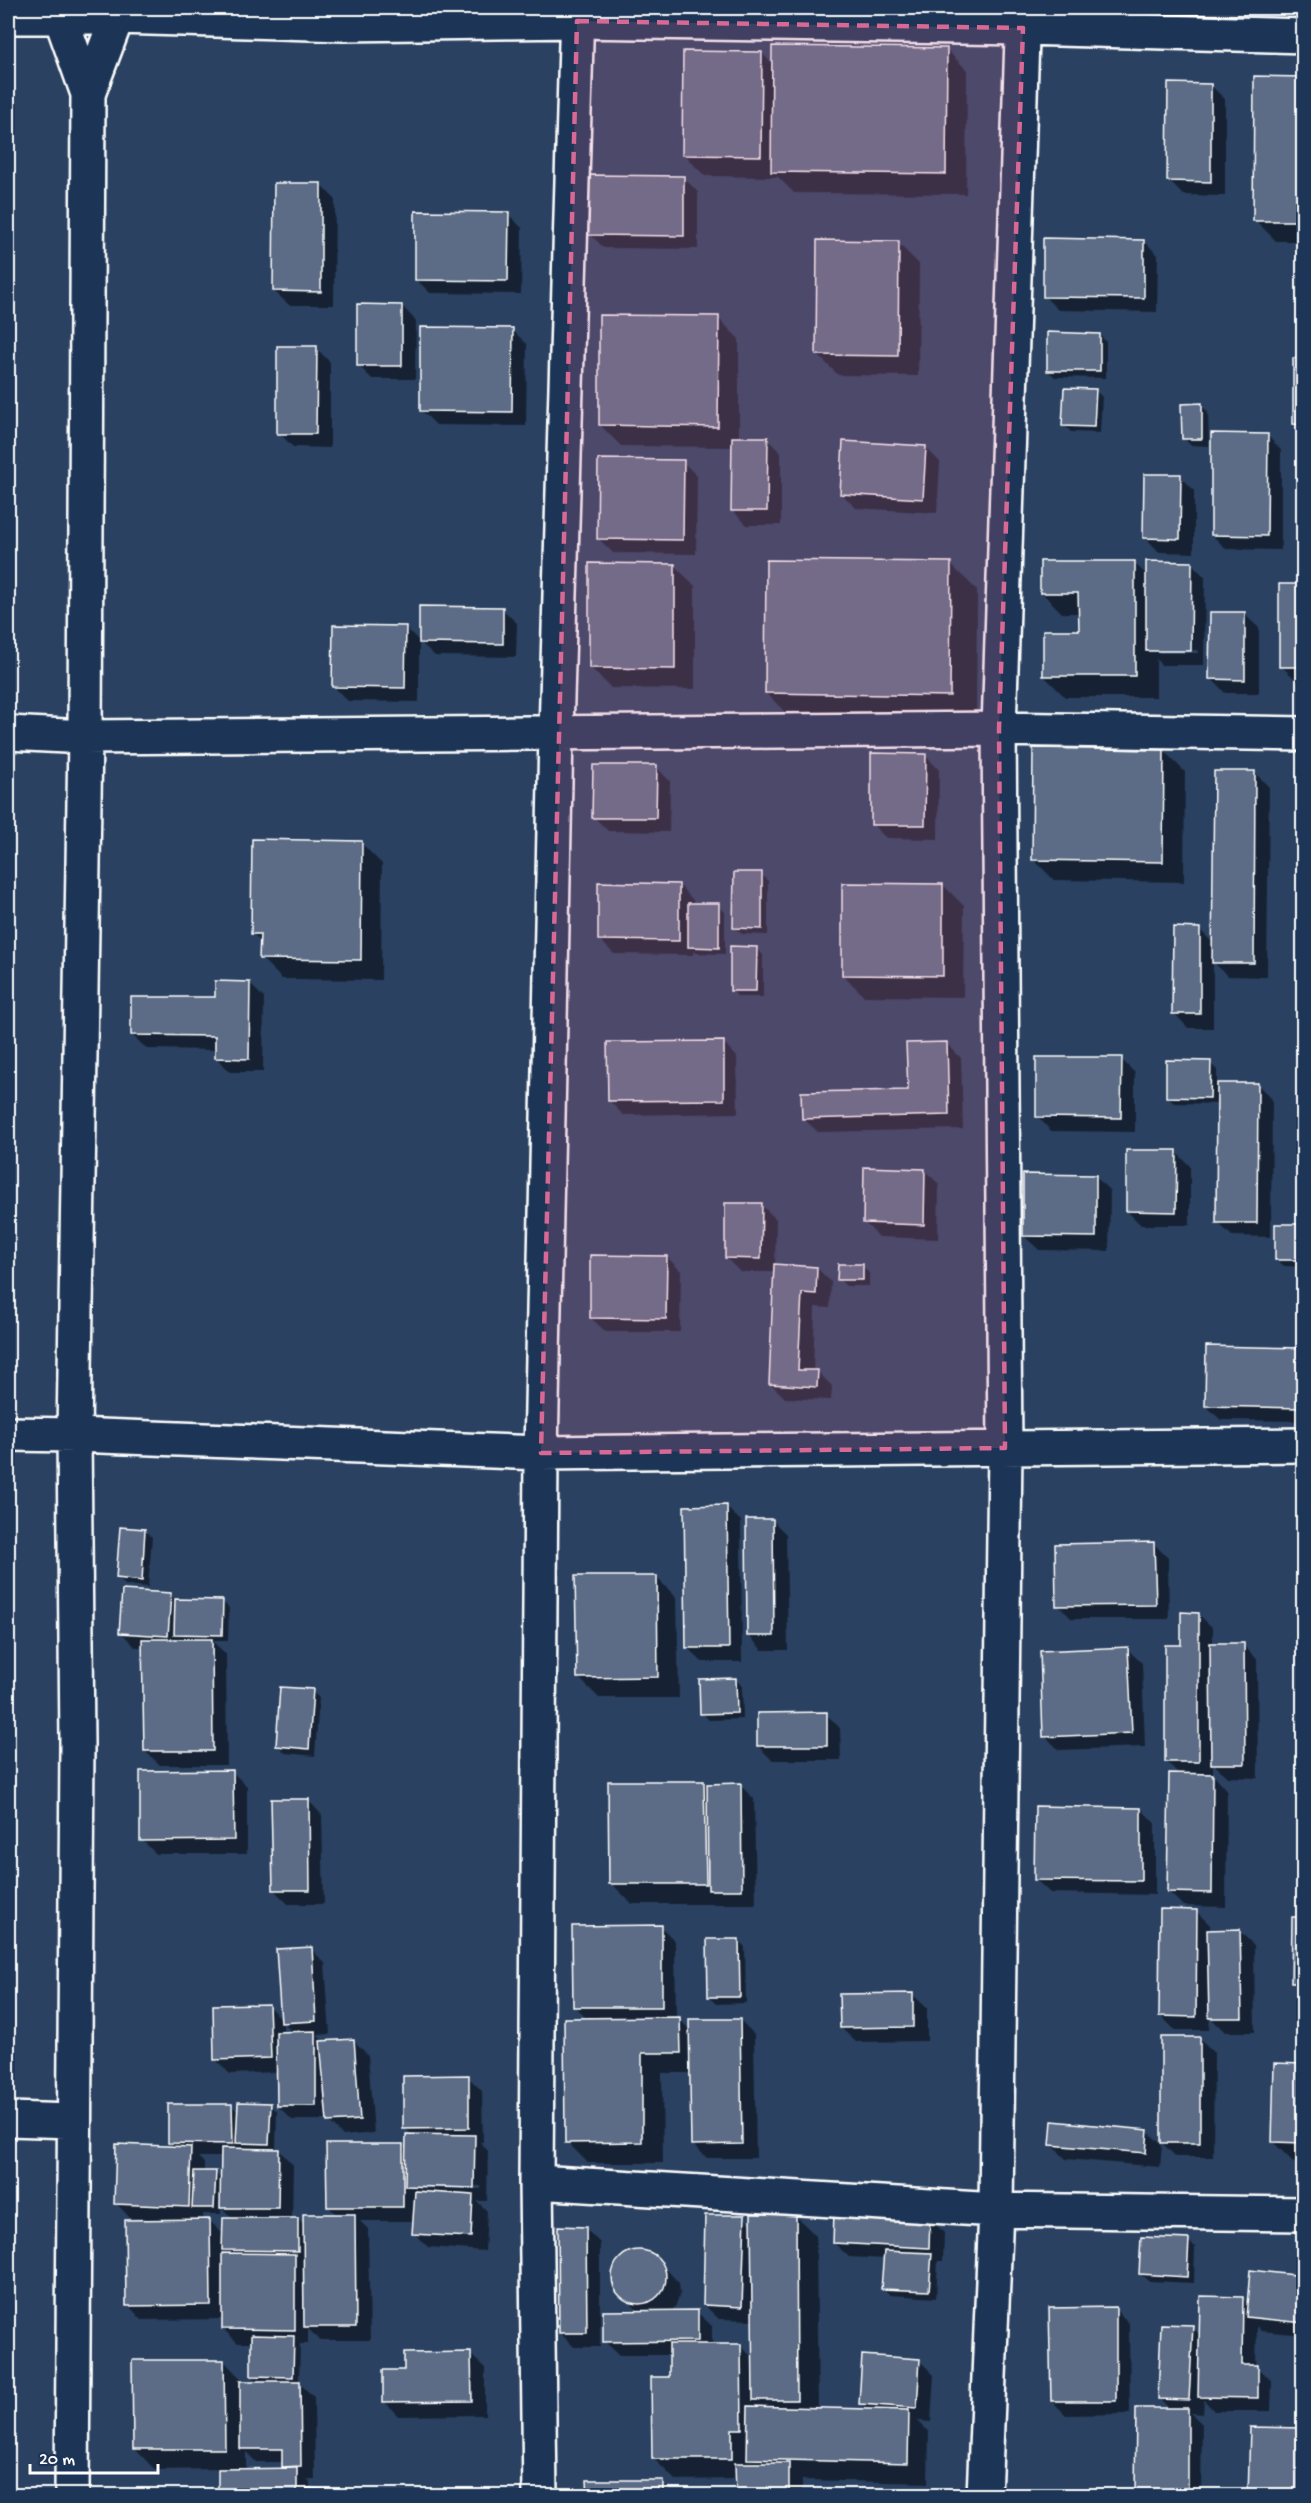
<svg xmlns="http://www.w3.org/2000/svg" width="1311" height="2503" font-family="'Gochi Hand',sans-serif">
	<rect width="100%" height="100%" fill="#2a4161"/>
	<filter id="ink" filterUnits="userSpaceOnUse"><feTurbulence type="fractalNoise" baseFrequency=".0167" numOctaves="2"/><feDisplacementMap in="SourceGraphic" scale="12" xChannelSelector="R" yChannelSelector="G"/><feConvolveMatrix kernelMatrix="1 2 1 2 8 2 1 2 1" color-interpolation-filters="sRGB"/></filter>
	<g filter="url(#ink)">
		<path fill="#0007" fill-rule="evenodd" d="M 946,49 L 967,70 L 966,194 L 794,193 L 778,177 L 705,176 L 684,155 L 762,53 L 773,65 Z
			M 1304,78 L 1304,241 L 1276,241 L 1255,220 Z
			M 1210,85 L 1225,99 L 1225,196 L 1183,195 L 1169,181 Z
			M 684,178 L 698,192 L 698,249 L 604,248 L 590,234 Z
			M 321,185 L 335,199 L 334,305 L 289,305 L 274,291 Z
			M 508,214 L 522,228 L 521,294 L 430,293 L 416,279 Z
			M 1144,241 L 1158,255 L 1157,312 L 1058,310 L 1044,296 Z
			M 898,243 L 919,264 L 918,376 L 838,375 L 817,354 Z
			M 402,306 L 416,321 L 415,379 L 372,379 L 358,365 Z
			M 718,318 L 739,339 L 739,439 L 767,439 L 781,453 L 781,525 L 747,525 L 733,511 L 733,447 L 621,446 L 600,425 Z
			M 512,330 L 527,344 L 526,426 L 436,425 L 421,410 Z
			M 1100,335 L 1106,342 L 1106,378 L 1055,377 L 1048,371 Z
			M 316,348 L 330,362 L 330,448 L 293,447 L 279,433 Z
			M 1304,360 L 1304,433 L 1294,424 Z
			M 1095,390 L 1102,397 L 1100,433 L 1071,432 L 1064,425 Z
			M 1201,405 L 1208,412 L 1209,446 L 1190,445 L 1184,438 Z
			M 1267,435 L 1281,450 L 1281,550 L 1226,549 L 1212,535 Z
			M 925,447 L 940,462 L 937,513 L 856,508 L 842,494 Z
			M 683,462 L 697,476 L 696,554 L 613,553 L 599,539 Z
			M 1180,476 L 1194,490 L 1194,553 L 1159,552 L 1145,537 Z
			M 1134,563 L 1148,576 L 1191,563 L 1205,577 L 1204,665 L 1161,665 L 1156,659 L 1156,697 L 1065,697 L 1044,676 L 1080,631 L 1080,613 L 1062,613 L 1041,592 ZM 1159,650 L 1198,650 L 1198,653 L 1159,653 Z
			M 950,564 L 977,590 L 976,722 L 793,720 L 766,693 Z
			M 674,565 L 695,586 L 695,689 L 611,688 L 590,667 Z
			M 1304,586 L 1304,687 L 1281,666 Z
			M 502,609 L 517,623 L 516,657 L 435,656 L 420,642 Z
			M 1244,614 L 1259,628 L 1259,693 L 1225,693 L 1211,678 Z
			M 405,627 L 419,641 L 419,702 L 348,701 L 334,687 Z
			M 1164,751 L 1185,772 L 1184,882 L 1054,880 L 1033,859 Z
			M 925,755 L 939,770 L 938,839 L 886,838 L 872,824 Z
			M 656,767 L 670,781 L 669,832 L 608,831 L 594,817 Z
			M 1255,773 L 1269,787 L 1267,977 L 1228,976 L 1213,962 L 1213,1028 L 1188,1028 L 1174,1013 L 1199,929 L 1214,944 Z
			M 361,843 L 382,864 L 381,980 L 282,979 L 261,958 L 261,942 L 253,934 Z
			M 761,874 L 768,881 L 768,935 L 742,934 L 735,928 Z
			M 679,885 L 693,900 L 693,905 L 718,905 L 725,912 L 725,954 L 696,953 L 693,950 L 693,955 L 614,954 L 600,940 Z
			M 943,885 L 964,906 L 963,997 L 864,996 L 843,975 Z
			M 756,948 L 763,955 L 763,997 L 738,997 L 732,990 Z
			M 249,983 L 264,998 L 263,1072 L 230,1072 L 216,1057 L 216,1050 L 147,1049 L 132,1035 Z
			M 723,1042 L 737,1057 L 738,1113 L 623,1115 L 609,1100 Z
			M 946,1043 L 961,1058 L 963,1129 L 818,1132 L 803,1118 L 909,1091 Z
			M 1121,1059 L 1135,1073 L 1135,1132 L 1051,1131 L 1037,1116 Z
			M 1210,1063 L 1217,1070 L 1217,1084 L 1257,1084 L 1272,1099 L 1271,1237 L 1232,1236 L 1217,1222 L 1218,1104 L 1174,1103 L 1167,1097 Z
			M 1176,1152 L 1190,1166 L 1190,1225 L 1141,1225 L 1127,1211 Z
			M 924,1170 L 939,1184 L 938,1239 L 879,1237 L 865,1223 Z
			M 1096,1177 L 1110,1191 L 1109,1251 L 1039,1250 L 1024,1236 Z
			M 761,1205 L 776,1219 L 775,1266 L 817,1268 L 831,1282 L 830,1308 L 815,1307 L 813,1372 L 818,1372 L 832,1386 L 831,1400 L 785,1398 L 771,1384 L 775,1272 L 740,1272 L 726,1258 Z
			M 1304,1226 L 1304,1267 L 1284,1266 L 1277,1260 Z
			M 667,1257 L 681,1271 L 680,1332 L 606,1332 L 591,1318 Z
			M 862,1266 L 869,1273 L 869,1286 L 846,1286 L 839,1279 Z
			M 1304,1349 L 1304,1421 L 1221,1420 L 1206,1406 Z
			M 726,1507 L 741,1521 L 742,1662 L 702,1662 L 688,1648 Z
			M 772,1520 L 786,1534 L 788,1650 L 762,1650 L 748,1635 Z
			M 145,1531 L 152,1537 L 148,1587 L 125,1585 L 118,1578 Z
			M 1154,1544 L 1168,1558 L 1169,1619 L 1072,1619 L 1058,1605 Z
			M 656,1577 L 677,1598 L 679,1698 L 599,1698 L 578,1677 Z
			M 170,1595 L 176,1600 L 222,1601 L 229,1608 L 228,1641 L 212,1641 L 226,1654 L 227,1765 L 160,1765 L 145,1751 L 144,1647 L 135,1647 L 121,1632 Z
			M 1198,1614 L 1213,1628 L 1213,1645 L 1243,1645 L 1257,1659 L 1258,1778 L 1227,1777 L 1213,1763 L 1213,1775 L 1227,1790 L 1226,1907 L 1183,1906 L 1169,1892 L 1180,1775 L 1166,1761 L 1183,1647 Z
			M 1127,1649 L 1142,1663 L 1145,1747 L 1059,1750 L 1045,1736 Z
			M 735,1679 L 742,1686 L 743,1719 L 709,1720 L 702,1713 Z
			M 312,1691 L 319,1698 L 315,1756 L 285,1753 L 278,1746 Z
			M 826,1714 L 840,1728 L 841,1760 L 772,1760 L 758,1746 Z
			M 232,1772 L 247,1786 L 247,1854 L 156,1854 L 142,1840 Z
			M 704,1782 L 707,1785 L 740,1785 L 754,1799 L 756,1904 L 632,1904 L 611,1883 Z
			M 308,1800 L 322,1815 L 324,1904 L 288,1904 L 274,1890 Z
			M 1141,1809 L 1155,1823 L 1155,1895 L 1050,1893 L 1035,1879 Z
			M 1196,1911 L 1210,1925 L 1210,1931 L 1239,1931 L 1254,1945 L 1255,2032 L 1225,2032 L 1210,2017 L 1209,2030 L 1175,2030 L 1161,2016 Z
			M 1304,1919 L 1304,1993 L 1293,1982 Z
			M 661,1927 L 675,1941 L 676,2019 L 679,2019 L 691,2031 L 740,2020 L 754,2034 L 756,2158 L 707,2158 L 692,2144 L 692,2073 L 662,2073 L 663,2163 L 588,2163 L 567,2142 L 587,2019 L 575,2007 Z
			M 739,1941 L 745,1947 L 746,2003 L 716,2004 L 709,1997 Z
			M 311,1949 L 325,1963 L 330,2034 L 317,2035 L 325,2043 L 354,2041 L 368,2055 L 374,2133 L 343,2136 L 328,2120 L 292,2120 L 278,2106 L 278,2072 L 230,2074 L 215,2059 L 268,2006 L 282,2019 ZM 283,2023 L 293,2033 L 283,2033 Z
			M 912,1994 L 927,2008 L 927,2041 L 856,2042 L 841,2028 Z
			M 1199,2039 L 1214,2053 L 1213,2157 L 1176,2157 L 1162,2143 Z
			M 1304,2066 L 1304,2163 L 1294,2163 L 1273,2142 Z
			M 468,2077 L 482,2091 L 483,2142 L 480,2142 L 488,2151 L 487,2201 L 477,2201 L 487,2211 L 485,2251 L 428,2247 L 414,2233 L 415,2221 L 360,2221 L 368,2229 L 370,2340 L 320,2340 L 308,2329 L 308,2344 L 300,2344 L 299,2383 L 314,2397 L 315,2480 L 307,2480 L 310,2483 L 310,2489 L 359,2496 L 220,2496 L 220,2469 L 155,2470 L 135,2449 L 224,2361 L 245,2383 L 260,2383 L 252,2376 L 253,2343 L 238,2343 L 223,2329 L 223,2319 L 142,2320 L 128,2305 L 146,2218 L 130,2218 L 116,2203 L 175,2148 L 169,2143 L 231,2105 L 239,2113 L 270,2105 L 277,2111 L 276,2150 L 279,2150 L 293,2165 L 292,2219 L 298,2219 L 304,2226 L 337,2215 L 328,2206 L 402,2146 L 407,2151 L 412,2135 L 405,2128 ZM 198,2157 L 222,2157 L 222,2179 L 215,2173 L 204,2172 L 204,2163 ZM 419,2185 L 481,2186 L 481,2189 L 419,2188 ZM 221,2207 L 233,2219 L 224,2235 L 210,2221 L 203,2221 L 203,2214 L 221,2214 ZM 246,2452 L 256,2462 L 284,2462 L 284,2469 L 246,2470 Z
			M 1147,2131 L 1162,2145 L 1160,2167 L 1066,2159 L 1052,2145 Z
			M 795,2215 L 816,2236 L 818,2409 L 867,2410 L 860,2403 L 920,2361 L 934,2375 L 931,2422 L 918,2421 L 929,2432 L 928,2483 L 802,2480 L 802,2496 L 737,2496 L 737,2479 L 675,2480 L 654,2459 L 671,2379 L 670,2355 L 619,2355 L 604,2341 L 639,2312 L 615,2286 L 614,2275 L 617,2264 L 625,2256 L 636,2251 L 647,2252 L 657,2259 L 679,2283 L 680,2294 L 676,2305 L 671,2312 L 697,2312 L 712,2326 L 712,2345 L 740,2345 L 754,2359 L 754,2320 L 719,2319 L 704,2305 L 744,2217 L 752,2225 Z
			M 930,2218 L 944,2233 L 943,2261 L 938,2261 L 936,2298 L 890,2295 L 883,2288 L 885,2259 L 849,2257 L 834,2243 Z
			M 585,2228 L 600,2243 L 600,2347 L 574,2347 L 560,2333 Z
			M 1188,2241 L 1195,2247 L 1194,2283 L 1148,2281 L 1141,2274 Z
			M 1304,2278 L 1304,2335 L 1261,2331 L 1257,2326 L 1256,2367 L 1272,2381 L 1271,2411 L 1214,2411 L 1204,2400 L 1203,2414 L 1191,2413 L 1202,2424 L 1201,2496 L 1137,2496 L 1170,2409 L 1159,2398 L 1192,2327 L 1201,2336 L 1243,2299 L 1248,2304 Z
			M 1115,2309 L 1129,2323 L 1130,2414 L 1066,2415 L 1052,2401 Z
			M 470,2354 L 485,2368 L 485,2415 L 398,2416 L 384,2401 L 406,2371 Z
			M 662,2482 L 676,2496 L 589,2496 Z"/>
		<path fill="#5b6c86" stroke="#fff" stroke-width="1.5" d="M 772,46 L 947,48 L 946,174 L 771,172 Z
			M 683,51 L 762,52 L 761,156 L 682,155 Z
			M 1254,76 L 1304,77 L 1304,221 L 1253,221 Z
			M 1168,83 L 1211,84 L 1211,182 L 1167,181 Z
			M 589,175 L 684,176 L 684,236 L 588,235 Z
			M 274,183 L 321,183 L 321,292 L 273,291 Z
			M 415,211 L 509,212 L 508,281 L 415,280 Z
			M 1043,238 L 1144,240 L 1144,298 L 1043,297 Z
			M 817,240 L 899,241 L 898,356 L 816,355 Z
			M 357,304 L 402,305 L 402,366 L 357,366 Z
			M 599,315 L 719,316 L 718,427 L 599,425 Z
			M 420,327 L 513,328 L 512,412 L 420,411 Z
			M 1047,332 L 1100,334 L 1100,371 L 1047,371 Z
			M 277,346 L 317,346 L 316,434 L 277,434 Z
			M 1293,358 L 1304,359 L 1304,425 L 1293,424 Z
			M 1064,388 L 1096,389 L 1094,427 L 1062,426 Z
			M 1202,403 L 1202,439 L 1182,439 L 1181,404 Z
			M 1211,433 L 1268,434 L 1267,536 L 1211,535 Z
			M 732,437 L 768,437 L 767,511 L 731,511 Z
			M 843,441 L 926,446 L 923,499 L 840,494 Z
			M 598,459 L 684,460 L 683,540 L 597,539 Z
			M 1144,474 L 1181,474 L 1180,539 L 1143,538 Z
			M 766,560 L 951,562 L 950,696 L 765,693 Z
			M 1040,561 L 1135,561 L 1135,676 L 1043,676 L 1043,630 L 1079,630 L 1078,593 L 1040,593 Z
			M 1146,561 L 1192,562 L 1191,651 L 1146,651 Z
			M 589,563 L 675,564 L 675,669 L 589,668 Z
			M 1279,584 L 1304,584 L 1304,667 L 1279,667 Z
			M 419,606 L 503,607 L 503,644 L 419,643 Z
			M 1210,612 L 1245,612 L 1245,680 L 1209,679 Z
			M 333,625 L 406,626 L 405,688 L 332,687 Z
			M 1033,748 L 1164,750 L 1163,862 L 1032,860 Z
			M 871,753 L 926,754 L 925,825 L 871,825 Z
			M 593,765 L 657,765 L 656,818 L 592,818 Z
			M 1214,771 L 1255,771 L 1254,963 L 1212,963 Z
			M 252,839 L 362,841 L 361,960 L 259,959 L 260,934 L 251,934 Z
			M 734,872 L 762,872 L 762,929 L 733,928 Z
			M 598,882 L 679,884 L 679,941 L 598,940 Z
			M 842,883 L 943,884 L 943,976 L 842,975 Z
			M 688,903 L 719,903 L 719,948 L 688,947 Z
			M 1173,927 L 1200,928 L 1200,1014 L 1172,1014 Z
			M 730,946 L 757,947 L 756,991 L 730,991 Z
			M 1298,977 L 1304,978 L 1304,1043 L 1297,1043 Z
			M 215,981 L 250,982 L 249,1059 L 215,1058 L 215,1036 L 131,1035 L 131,997 L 215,997 Z
			M 724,1041 L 724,1100 L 608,1101 L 607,1042 Z
			M 947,1042 L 949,1115 L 802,1119 L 801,1092 L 908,1090 L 906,1043 Z
			M 1036,1057 L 1122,1057 L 1121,1118 L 1036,1117 Z
			M 1166,1060 L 1211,1061 L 1210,1098 L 1166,1097 Z
			M 1217,1083 L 1258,1083 L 1257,1223 L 1216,1223 Z
			M 1126,1150 L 1177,1150 L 1176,1212 L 1126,1211 Z
			M 864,1167 L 925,1169 L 924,1225 L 863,1223 Z
			M 1023,1174 L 1096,1175 L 1096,1237 L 1023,1236 Z
			M 725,1203 L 762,1203 L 761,1259 L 725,1258 Z
			M 1275,1224 L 1304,1224 L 1304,1260 L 1275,1260 Z
			M 590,1255 L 667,1256 L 666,1319 L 590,1318 Z
			M 774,1264 L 817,1267 L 816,1294 L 802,1293 L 798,1370 L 818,1370 L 817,1387 L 769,1384 Z
			M 838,1264 L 863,1264 L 863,1280 L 837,1280 Z
			M 1206,1346 L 1304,1348 L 1304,1408 L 1205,1406 Z
			M 727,1505 L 729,1648 L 686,1648 L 684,1506 Z
			M 746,1519 L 773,1519 L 774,1636 L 747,1636 Z
			M 120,1527 L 145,1529 L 142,1581 L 116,1578 Z
			M 1154,1542 L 1156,1605 L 1056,1606 L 1055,1544 Z
			M 575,1576 L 657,1576 L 658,1677 L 577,1678 Z
			M 122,1590 L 171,1593 L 168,1636 L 119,1633 Z
			M 175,1599 L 223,1600 L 222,1635 L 174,1634 Z
			M 1181,1612 L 1199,1613 L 1199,1762 L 1165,1762 L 1165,1645 L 1181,1645 Z
			M 142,1639 L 212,1639 L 213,1751 L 144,1751 Z
			M 1210,1643 L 1244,1643 L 1245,1764 L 1211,1764 Z
			M 1128,1647 L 1132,1733 L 1043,1737 L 1040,1651 Z
			M 736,1678 L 737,1713 L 700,1714 L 699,1679 Z
			M 280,1687 L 313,1689 L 309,1749 L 276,1746 Z
			M 827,1712 L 827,1746 L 757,1746 L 757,1713 Z
			M 233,1770 L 234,1840 L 140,1841 L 140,1771 Z
			M 1169,1773 L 1213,1774 L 1212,1893 L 1167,1892 Z
			M 608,1781 L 704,1781 L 706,1884 L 609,1884 Z
			M 741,1783 L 742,1890 L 708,1890 L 707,1784 Z
			M 271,1799 L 309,1799 L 310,1890 L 273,1890 Z
			M 1035,1806 L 1141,1808 L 1141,1881 L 1034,1880 Z
			M 1160,1909 L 1197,1910 L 1196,2017 L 1159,2016 Z
			M 1292,1917 L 1304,1917 L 1304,1983 L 1291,1983 Z
			M 662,1925 L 662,2007 L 573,2007 L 572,1926 Z
			M 1240,1929 L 1242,2018 L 1209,2018 L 1207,1930 Z
			M 707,1939 L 739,1939 L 740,1997 L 708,1997 Z
			M 312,1947 L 316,2021 L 281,2023 L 276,1949 Z
			M 913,1993 L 913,2027 L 840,2028 L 839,1994 Z
			M 269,2004 L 271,2058 L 214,2060 L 213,2005 Z
			M 680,2017 L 681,2053 L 642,2053 L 642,2142 L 565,2143 L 564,2018 Z
			M 689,2019 L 740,2019 L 742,2144 L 691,2145 Z
			M 316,2031 L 316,2106 L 277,2106 L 276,2032 Z
			M 1161,2037 L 1200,2037 L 1200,2143 L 1161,2143 Z
			M 354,2039 L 360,2120 L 327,2122 L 320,2041 Z
			M 1274,2063 L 1304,2064 L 1304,2143 L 1272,2142 Z
			M 469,2075 L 469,2128 L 403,2129 L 403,2076 Z
			M 238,2102 L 271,2103 L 269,2144 L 236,2143 Z
			M 168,2104 L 232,2104 L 233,2144 L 168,2143 Z
			M 1052,2121 L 1148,2130 L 1146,2153 L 1050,2145 Z
			M 406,2134 L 475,2135 L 474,2188 L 405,2186 Z
			M 116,2144 L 191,2147 L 189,2207 L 114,2204 Z
			M 326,2144 L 403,2144 L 403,2207 L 327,2207 Z
			M 221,2148 L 279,2149 L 278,2208 L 220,2208 Z
			M 194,2171 L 216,2171 L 214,2208 L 192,2208 Z
			M 415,2191 L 473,2195 L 471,2237 L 412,2234 Z
			M 834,2212 L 930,2217 L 929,2248 L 833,2243 Z
			M 303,2214 L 355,2214 L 356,2327 L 304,2327 Z
			M 751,2214 L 796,2214 L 797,2400 L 753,2400 Z
			M 705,2215 L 745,2215 L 742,2307 L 703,2305 Z
			M 223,2218 L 298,2218 L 298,2251 L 222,2250 Z
			M 210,2219 L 211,2305 L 126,2306 L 125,2220 Z
			M 558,2226 L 586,2227 L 587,2333 L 559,2333 Z
			M 1141,2237 L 1189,2239 L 1187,2277 L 1139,2274 Z
			M612 2277a27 27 0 1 1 54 0a27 27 0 1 1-54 0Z
			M 884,2251 L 932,2253 L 929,2291 L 881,2289 Z
			M 222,2253 L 295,2254 L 295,2330 L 222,2329 Z
			M 1250,2270 L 1304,2276 L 1304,2323 L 1246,2317 Z
			M 1200,2296 L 1243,2297 L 1242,2365 L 1258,2365 L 1258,2398 L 1198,2397 Z
			M 1116,2307 L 1116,2401 L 1051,2401 L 1049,2308 Z
			M 698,2310 L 698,2341 L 603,2342 L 603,2311 Z
			M 1161,2324 L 1193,2325 L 1189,2400 L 1158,2399 Z
			M 251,2335 L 294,2336 L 293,2377 L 251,2376 Z
			M 669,2344 L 741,2344 L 742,2429 L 732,2429 L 732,2459 L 652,2459 L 651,2377 L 669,2377 Z
			M 471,2352 L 472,2401 L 383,2402 L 383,2370 L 404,2370 L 404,2353 Z
			M 862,2355 L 920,2359 L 917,2408 L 859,2404 Z
			M 132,2360 L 224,2360 L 225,2449 L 133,2449 Z
			M 240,2381 L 300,2381 L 301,2466 L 282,2467 L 282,2449 L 240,2449 Z
			M 748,2406 L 909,2410 L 908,2463 L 747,2459 Z
			M 1136,2408 L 1188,2408 L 1188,2496 L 1135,2496 Z
			M 1250,2427 L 1304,2428 L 1304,2496 L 1248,2496 Z
			M 735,2463 L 789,2463 L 789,2496 L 736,2496 Z
			M 297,2468 L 297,2496 L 218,2496 L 218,2469 Z
			M 587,2480 L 663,2480 L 663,2496 L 588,2496 Z
			M 307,2488 L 358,2492 L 357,2496 L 307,2496 Z"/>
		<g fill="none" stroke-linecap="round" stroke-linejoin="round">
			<g stroke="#fff" stroke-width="38">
				<path id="minor" d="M 61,8 L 61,18 L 88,94
					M 8,17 L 117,17 L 343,24 L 577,21 L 1023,28 L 1304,36
					M 8,733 L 85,737 L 999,729 L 1304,734
					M 8,1434 L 74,1435 L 541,1453 L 1304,1445
					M 8,2119 L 74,2121
					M 536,2182 L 996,2210 L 1304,2214
					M 72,2496 L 77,1743 L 74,1435 L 85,737 L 88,94 L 117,17 L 117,8
					M 540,2496 L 536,2182 L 541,1453 L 556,733 L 577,8
					M 984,2496 L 996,2210 L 1005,1448 L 999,729 L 1023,8"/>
			</g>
			<use href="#minor" stroke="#1d3557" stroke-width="33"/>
		</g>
	</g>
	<path fill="#d76994" fill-opacity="0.2" stroke="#d76994" stroke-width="4.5" stroke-dasharray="12 8" stroke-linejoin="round" d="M 577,21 L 1023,28 L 999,729 L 1005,1448 L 541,1453 Z"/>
	<rect width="1311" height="2503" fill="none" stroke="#1d3557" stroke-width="30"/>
	<rect x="15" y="15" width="1281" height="2473" fill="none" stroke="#fff" stroke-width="2" filter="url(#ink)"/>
	<path d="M30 2464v9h128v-9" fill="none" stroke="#ffffff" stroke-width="3"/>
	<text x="39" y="2464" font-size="18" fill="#ffffff" stroke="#1d3557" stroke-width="4.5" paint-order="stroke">20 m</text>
</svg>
